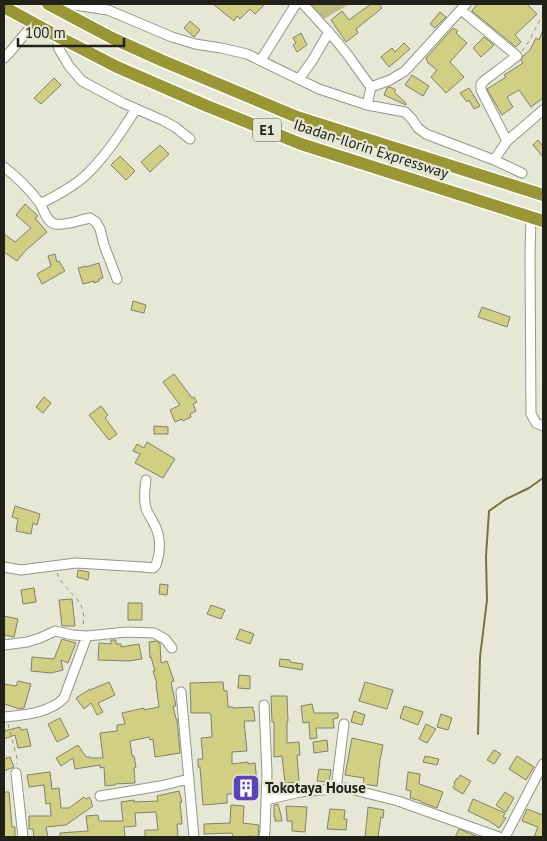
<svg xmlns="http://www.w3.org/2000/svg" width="547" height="841" font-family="'PT Sans',sans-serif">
	<rect width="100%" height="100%" fill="#e7e7d5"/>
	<path fill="#c0bf83" d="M 307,4 L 349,4 L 326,18 L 322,19 Z"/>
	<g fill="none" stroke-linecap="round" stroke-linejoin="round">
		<path stroke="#76743c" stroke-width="2" d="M 478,734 L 480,657 L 487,600 L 486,556 L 489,511 L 506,499 L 529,488 L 543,478"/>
	</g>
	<path fill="#d1cf81" stroke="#80806f" d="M 213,4 L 265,4 L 255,14 L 250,9 L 240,19 L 237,16 L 234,21 Z
		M 371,4 L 379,4 L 382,8 L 356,29 L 358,33 L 346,42 L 331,20 L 342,11 L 349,20 Z
		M 477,4 L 527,4 L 537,14 L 515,35 L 521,42 L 516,47 L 472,11 Z
		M 440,12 L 446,17 L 435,28 L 430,24 Z
		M 190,21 L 200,30 L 194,37 L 184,28 Z
		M 453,28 L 458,31 L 456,33 L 467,43 L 450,62 L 464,77 L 446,93 L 431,77 L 437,70 L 428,63 L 426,58 L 428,56 Z
		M 543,30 L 543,98 L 531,107 L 519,90 L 507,97 L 513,107 L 502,115 L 487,89 L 506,77 L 504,75 L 523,63 L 521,60 L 523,56 L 530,50 L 536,38 L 539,40 Z
		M 301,33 L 307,45 L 297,52 L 293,45 L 296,43 L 293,38 Z
		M 484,37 L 494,45 L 481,57 L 473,48 Z
		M 404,43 L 410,49 L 389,67 L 381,57 L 392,48 L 395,52 Z
		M 412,75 L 429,86 L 423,96 L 405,85 Z
		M 54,78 L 61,85 L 41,104 L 34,98 Z
		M 390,87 L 396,90 L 394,92 L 406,103 L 406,105 L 384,95 L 387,88 Z
		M 469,88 L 480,106 L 474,109 L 469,100 L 467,102 L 460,93 Z
		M 538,140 L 543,146 L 543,157 L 533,145 Z
		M 160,145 L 169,154 L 150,172 L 141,162 Z
		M 120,156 L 135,171 L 126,180 L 111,165 Z
		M 25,204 L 38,216 L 35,218 L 47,232 L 25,251 L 17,261 L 4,252 L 4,234 L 15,242 L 31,228 L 16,215 Z
		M 55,254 L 57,262 L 59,261 L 65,271 L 42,284 L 37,274 L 51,266 L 48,256 Z
		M 99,263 L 103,278 L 99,279 L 99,281 L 94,283 L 94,281 L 83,284 L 78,268 L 86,266 L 86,267 Z
		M 133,301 L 146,305 L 144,313 L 131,310 Z
		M 482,307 L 510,317 L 507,327 L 478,317 Z
		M 174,374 L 192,398 L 194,397 L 197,402 L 193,404 L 196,411 L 190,414 L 191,417 L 183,421 L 182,419 L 175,422 L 170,410 L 180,405 L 163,382 Z
		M 44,397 L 51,403 L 43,413 L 36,407 Z
		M 101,406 L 108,415 L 105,418 L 117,434 L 109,440 L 89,415 Z
		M 154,426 L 168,427 L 168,434 L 154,434 Z
		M 147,442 L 175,459 L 163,478 L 135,463 L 140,454 L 133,451 L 137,444 L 144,448 Z
		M 15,506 L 40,514 L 37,525 L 33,523 L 31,534 L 16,531 L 18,519 L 12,517 Z
		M 78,570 L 89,572 L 88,580 L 77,577 Z
		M 160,584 L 168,585 L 167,595 L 159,594 Z
		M 34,588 L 36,602 L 23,604 L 21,590 Z
		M 72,599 L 75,626 L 62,626 L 59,600 Z
		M 128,603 L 142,603 L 142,620 L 128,620 Z
		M 211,605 L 225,610 L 221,619 L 207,614 Z
		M 4,616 L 18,619 L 14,637 L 4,635 Z
		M 240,629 L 254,634 L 250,644 L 236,639 Z
		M 62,639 L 76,643 L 68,663 L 61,660 L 63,670 L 51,673 L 31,671 L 32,657 L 54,659 Z
		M 111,640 L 116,640 L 116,644 L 121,644 L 121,647 L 139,644 L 142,659 L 128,661 L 98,660 L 99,643 L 111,644 Z
		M 156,641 L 160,643 L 161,663 L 167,661 L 173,678 L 174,681 L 171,682 L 176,706 L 173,706 L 176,719 L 177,719 L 180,753 L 155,757 L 153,739 L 150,740 L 149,737 L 130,741 L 132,756 L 134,756 L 136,767 L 134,768 L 135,783 L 115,784 L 115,785 L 105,786 L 104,767 L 100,768 L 100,765 L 75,769 L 73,758 L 61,766 L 56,758 L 78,745 L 86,757 L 90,757 L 90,758 L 103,758 L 100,733 L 117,731 L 117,725 L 125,724 L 122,713 L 144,708 L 144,710 L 159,707 L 156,684 L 157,684 L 153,671 L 155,671 L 151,657 L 150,658 L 149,642 Z
		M 280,659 L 290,660 L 290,662 L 303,664 L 302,670 L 279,666 Z
		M 239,675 L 250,676 L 250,689 L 238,688 Z
		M 18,681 L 31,684 L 24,708 L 20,709 L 4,704 L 4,684 L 16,686 Z
		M 109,682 L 115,695 L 98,703 L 103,712 L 97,715 L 91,703 L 84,709 L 76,698 L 90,689 L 90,690 Z
		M 223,682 L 224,691 L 227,691 L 228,707 L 233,707 L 233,708 L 253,707 L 253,711 L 254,711 L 255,721 L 244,721 L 247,751 L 232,752 L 232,764 L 248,762 L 248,764 L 255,763 L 257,783 L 259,783 L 259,793 L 227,794 L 227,803 L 203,805 L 200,767 L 198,767 L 198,759 L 203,759 L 201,738 L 212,737 L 211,716 L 210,713 L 191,713 L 190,683 Z
		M 365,682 L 393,690 L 387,709 L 359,701 Z
		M 271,696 L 287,696 L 288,721 L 287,721 L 287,743 L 299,742 L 300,755 L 297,755 L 299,782 L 285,783 L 282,756 L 274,757 L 274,722 L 272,722 Z
		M 312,704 L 314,713 L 338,713 L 338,718 L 333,719 L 334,728 L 316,728 L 317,738 L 310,739 L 309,722 L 303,723 L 301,706 Z
		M 404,706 L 423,712 L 418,725 L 400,718 Z
		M 354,711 L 365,715 L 362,725 L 351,722 Z
		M 441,714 L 452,718 L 448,730 L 437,727 Z
		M 60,718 L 69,736 L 57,742 L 48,724 Z
		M 426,724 L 436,729 L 427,743 L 419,739 Z
		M 20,727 L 21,730 L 27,729 L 31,746 L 18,748 L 15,735 L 4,739 L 4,731 Z
		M 352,738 L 383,745 L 380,760 L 377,786 L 363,784 L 364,778 L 345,775 Z
		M 327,740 L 328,751 L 314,753 L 313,742 Z
		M 494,750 L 501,754 L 494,764 L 487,760 Z
		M 425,756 L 439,759 L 437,765 L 423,762 Z
		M 517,756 L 534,767 L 526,780 L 509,769 Z
		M 10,757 L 14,767 L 4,771 L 4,759 Z
		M 319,769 L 331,770 L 329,782 L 317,781 Z
		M 50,772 L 52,789 L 59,788 L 61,808 L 69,808 L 84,797 L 86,799 L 89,797 L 92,802 L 91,803 L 93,806 L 66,825 L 46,827 L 48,837 L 34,837 L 33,829 L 29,829 L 29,816 L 51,816 L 50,803 L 46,804 L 44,785 L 29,787 L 27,775 Z
		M 408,772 L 420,774 L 419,784 L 443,792 L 437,808 L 421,802 L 421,801 L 410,798 L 411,791 L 406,790 Z
		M 460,775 L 471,781 L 463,794 L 453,788 L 455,784 L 454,783 L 457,778 L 458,779 Z
		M 179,791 L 182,802 L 180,802 L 182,824 L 177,824 L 178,837 L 145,837 L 145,830 L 158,830 L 156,812 L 135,813 L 136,826 L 124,827 L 125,837 L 60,837 L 60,833 L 88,831 L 86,816 L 98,815 L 99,821 L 123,821 L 121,802 L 134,800 L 134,802 L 158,801 L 157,796 Z
		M 4,792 L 9,792 L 12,827 L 15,827 L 15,837 L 4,837 Z
		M 505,792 L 514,798 L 506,812 L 496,805 Z
		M 473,799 L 505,813 L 503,817 L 506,818 L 499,828 L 489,821 L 468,811 Z
		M 278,804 L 281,815 L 282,821 L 275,821 L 275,817 L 274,817 L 274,805 Z
		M 231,805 L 244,806 L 243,823 L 259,825 L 258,837 L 248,836 L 248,837 L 233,837 L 232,833 L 204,834 L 204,824 L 230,823 Z
		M 286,806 L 307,807 L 305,832 L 292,831 L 292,821 L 287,821 Z
		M 368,807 L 384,810 L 383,818 L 381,817 L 378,837 L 365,837 Z
		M 330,809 L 345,810 L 344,819 L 347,819 L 346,830 L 327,829 Z
		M 527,809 L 543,815 L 543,837 L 534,837 L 538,827 L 522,821 Z
		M 459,829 L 471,834 L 478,837 L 455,837 Z"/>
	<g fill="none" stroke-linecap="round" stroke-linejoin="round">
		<g stroke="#969685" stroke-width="11">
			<path id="minor" d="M 68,4 L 108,10 L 172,37 L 195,44 L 221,48 L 247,54 L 319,89 L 367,105 L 405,112 L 412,119 L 418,128 L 426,134 L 494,160 L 522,173
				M 303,4 C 319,21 336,39 350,58 C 357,68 364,78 371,87 L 367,105
				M 461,10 L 517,56 L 485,80 L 481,84 L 481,90 L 507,141
				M 57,36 L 59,49 L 69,66 L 82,81 L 123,103 L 164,121 L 175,127 L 190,139
				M 4,58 L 10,52 L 33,24
				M 261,60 L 296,4
				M 299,79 L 312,61 L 329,32
				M 371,87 L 390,80 L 405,71 L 466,4
				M 494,160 L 507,141 L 543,110
				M 4,167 C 17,177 29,189 39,202 C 44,209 46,222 55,224 C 66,226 79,220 90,218 L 96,222 L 100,229 L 104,245 L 117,279
				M 40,204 C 56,196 77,185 89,172 C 108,153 122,131 136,109
				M 531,217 L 530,255 L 531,414 L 536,423 L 543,426
				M 4,567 L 21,570 L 76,563 L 144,567 L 153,568 L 156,565 C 161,551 161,535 153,522 C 151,517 147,513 146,508 C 143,499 145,489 146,480
				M 4,645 L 27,642 L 40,638 L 55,631 L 73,635 L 87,636 L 127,632 L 154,633 L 165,639 L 172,648
				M 181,692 L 194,837
				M 264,705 L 267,773 L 265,831 L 264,837
				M 4,717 C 24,715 50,713 64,698 L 87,636
				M 16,773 L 23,837
				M 336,789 L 344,724
				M 100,796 L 160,786 L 189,779
				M 266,800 L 300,792 L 346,788 L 398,801 L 499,837
				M 505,837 L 543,764"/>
		</g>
		<g stroke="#fff" stroke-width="15">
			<path id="highway" d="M 48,4 L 112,38 L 163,61 L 297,117 L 543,195
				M 4,7 L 57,36 L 117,67 L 207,106 L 301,144 L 543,221"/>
		</g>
		<path stroke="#909083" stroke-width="1" stroke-dasharray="4 4" stroke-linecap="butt" d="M 522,51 C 532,39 535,27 543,15
			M 57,573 C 59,578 62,583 66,587 C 79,602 86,605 83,627
			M 8,724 L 17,758 L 17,764"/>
		<use href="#minor" stroke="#fff" stroke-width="9"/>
		<use href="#highway" stroke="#999634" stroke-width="12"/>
	</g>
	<defs>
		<g id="building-square" transform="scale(1.4375)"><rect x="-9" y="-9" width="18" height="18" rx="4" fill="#5b41ba" stroke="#e7e7d5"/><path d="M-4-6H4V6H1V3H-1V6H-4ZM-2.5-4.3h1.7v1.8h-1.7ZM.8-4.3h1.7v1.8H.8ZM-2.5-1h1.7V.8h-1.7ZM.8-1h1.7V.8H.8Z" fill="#fff"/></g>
	</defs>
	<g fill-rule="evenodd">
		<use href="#building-square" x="246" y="788"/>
	</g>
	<g text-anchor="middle" stroke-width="4.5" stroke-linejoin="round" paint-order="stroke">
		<rect fill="#e7e7d5" stroke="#5c5c52" stroke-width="1" x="253" y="118.5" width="28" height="23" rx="4"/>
		<g font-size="14" font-weight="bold" fill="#21211a">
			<text x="267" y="135">E1</text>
		</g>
		<g font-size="15" fill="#21211a" stroke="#e7e7d5">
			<text transform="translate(371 149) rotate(18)" y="5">Ibadan-Ilorin Expressway</text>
		</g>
		<g font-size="15" font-weight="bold" fill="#21211a" stroke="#e7e7d5" text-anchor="start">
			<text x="265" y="793">Tokotaya House</text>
		</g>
	</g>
	<rect width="547" height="841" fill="none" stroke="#21211a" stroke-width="10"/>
	<path d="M18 38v8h106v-8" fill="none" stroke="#21211a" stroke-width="2.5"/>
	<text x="25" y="38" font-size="15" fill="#21211a" stroke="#e7e7d5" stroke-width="4" paint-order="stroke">100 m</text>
</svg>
